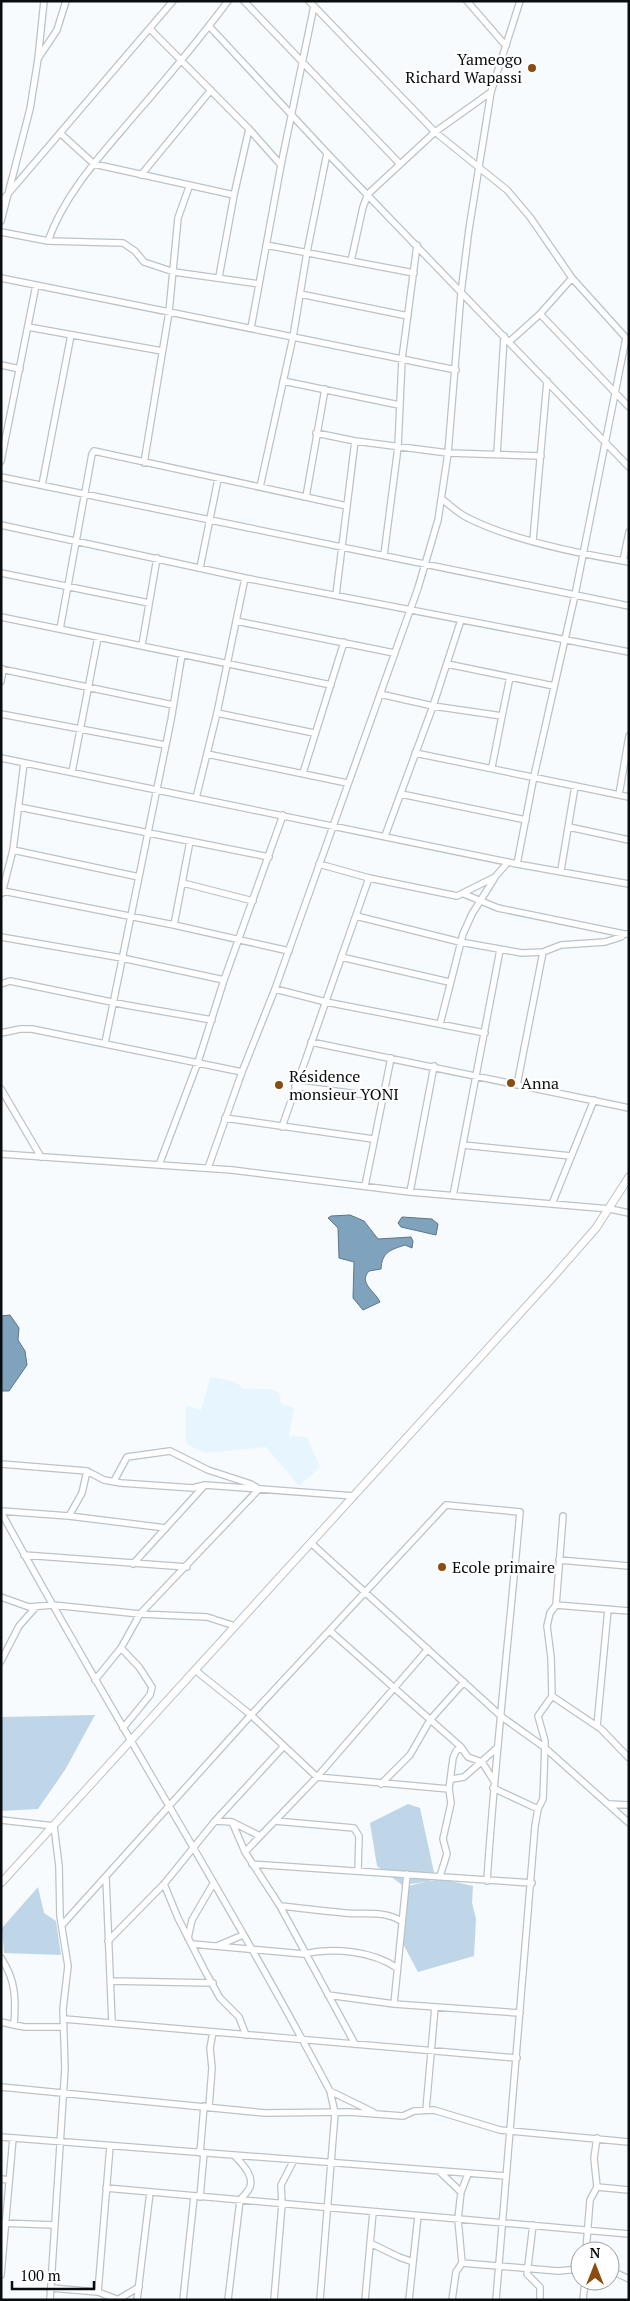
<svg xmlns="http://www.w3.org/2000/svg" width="630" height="2301" font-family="'PT Serif',serif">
	<rect width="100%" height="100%" fill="#f7fbfd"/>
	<path fill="#e7f5ff" d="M 211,1377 L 236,1382 L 243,1389 L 270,1389 L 279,1393 L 281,1404 L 294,1408 L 289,1436 L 307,1437 L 320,1467 L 299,1486 L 266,1447 L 205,1453 L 186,1444 L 186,1405 L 201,1410 Z"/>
	<path fill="#bed6e7" d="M 95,1715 L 65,1770 L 38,1809 L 1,1811 L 1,1717 Z
		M 408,1804 L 420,1808 L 435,1877 L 430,1881 L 442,1879 L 473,1886 L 472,1903 L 476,1919 L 474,1956 L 418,1972 L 402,1942 L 408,1886 L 425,1882 L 402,1885 L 377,1866 L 370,1823 Z
		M 38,1887 L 44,1913 L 56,1921 L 61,1955 L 4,1953 L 2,1928 Z"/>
	<path fill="#7fa3bc" stroke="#5c7688" d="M 350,1215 L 364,1221 L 378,1239 L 411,1237 L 413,1241 L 412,1248 L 405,1245 C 390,1250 382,1252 381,1269 L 369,1271 C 358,1283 375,1291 380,1302 L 363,1310 L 353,1298 L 354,1262 L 339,1258 L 338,1228 L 328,1218 L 331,1216 Z
		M 402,1217 L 432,1219 L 438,1224 L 436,1235 L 401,1227 L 398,1223 Z
		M 10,1315 L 19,1328 L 18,1340 L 25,1351 L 27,1365 L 9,1391 L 1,1391 L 1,1316 Z"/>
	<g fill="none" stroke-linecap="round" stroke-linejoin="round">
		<g stroke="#bac3ca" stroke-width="8">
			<path id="minor" d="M 244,1 L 399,163
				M 309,1 L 435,132 L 507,190 L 530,217 L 572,278 L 627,339
				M 467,1 L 506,46
				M 209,26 L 327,153 L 629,467
				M 150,29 L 249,129 L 281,165
				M 39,57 L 57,30 L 66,1
				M 60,133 L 94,164 L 234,195
				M 141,175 L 211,90
				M 1,202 L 173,1
				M 1,221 L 30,109 L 38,59 L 44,1
				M 1,232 L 48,241 L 123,243 L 135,251 L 144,262 L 174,272 L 259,284
				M 48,241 C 65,193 101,155 134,116 C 166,79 198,41 228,1
				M 266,245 L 414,273
				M 351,261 L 363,207 L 368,194 L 435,132 L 491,92
				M 219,277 L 234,195 L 249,129
				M 1,278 L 456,370
				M 300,294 L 408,316
				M 540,314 L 629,407
				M 28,327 L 162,351
				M 251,328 L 281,165 L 314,6
				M 509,342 L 540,314 L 572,278
				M 1,365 L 20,369
				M 283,381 L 399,405
				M 316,433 L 355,441 L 448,453 L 541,456
				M 497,454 L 504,336
				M 1,461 L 36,285
				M 144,463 L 169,312 L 178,218 L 189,187
				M 1,477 L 629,606
				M 42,485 L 71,335
				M 260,487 L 293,337 L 307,252 L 327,153
				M 306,497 L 325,389
				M 443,500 C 451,506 459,514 468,518 C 511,540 581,554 629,562
				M 1,525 L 245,578 L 629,652
				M 533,540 L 547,381
				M 384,555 L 398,447 L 402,359 L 417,245
				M 623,561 L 629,532
				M 200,568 L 218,479
				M 1,573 L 149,603
				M 336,595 L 355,441
				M 1,617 L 331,685
				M 236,621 L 394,653
				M 60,629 L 92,454 L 94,451 L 347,506
				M 142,645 L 157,558
				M 447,664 L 554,686
				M 1,669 L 173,705
				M 1,681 L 3,669
				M 380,694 L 433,706 L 502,716 L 492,767
				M 217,713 L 314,733
				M 1,714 L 165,745
				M 502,716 L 510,677
				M 415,753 L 629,797
				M 207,754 L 347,783
				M 1,758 L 517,864 L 629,884
				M 72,772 L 98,637
				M 303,773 L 344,642
				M 401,794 L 526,820
				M 619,795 L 629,736
				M 196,798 L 217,713 L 245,578
				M 19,807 L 269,857
				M 569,827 L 629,840
				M 385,836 L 433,706 L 461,620
				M 13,850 L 139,877
				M 319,864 L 369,878 L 457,896 L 495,877 L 508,862
				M 517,864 L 534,776 L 575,595 L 626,338
				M 561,870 L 575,786
				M 183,883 L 253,901
				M 3,891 L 174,925 L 289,951
				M 2,893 L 13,850 L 24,763
				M 464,894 L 498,908 L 624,934
				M 356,916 L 460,942 L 522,953 L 543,952 L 561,945 L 605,942 L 621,937 L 624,934 L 629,934
				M 174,925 L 190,841
				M 1,937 L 122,958 L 224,980
				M 341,957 L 449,982
				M 1,984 L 10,981 L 126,1005 L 212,1020
				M 275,989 L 326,1002 L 485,1033
				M 440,1024 L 463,934 L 472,914 L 494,879
				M 1,1033 L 20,1029 L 32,1029 L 242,1072
				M 311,1042 L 629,1108
				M 105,1043 L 171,720 L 182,654
				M 517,1085 L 543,952
				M 295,1086 L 382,1097
				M 1,1089 L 41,1157
				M 225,1118 L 373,1139
				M 282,1127 L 369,878
				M 463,1145 L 571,1156
				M 1,1154 L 232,1170 L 410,1192 L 610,1209 L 629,1213
				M 159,1165 L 198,1062 L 224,980 L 283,815
				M 208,1168 L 242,1072 L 275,989 L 418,588 L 438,520 L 448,453 L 461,293 L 469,229 L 491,92 L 520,1
				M 365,1186 L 391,1058
				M 410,1192 L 434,1066
				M 453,1196 L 500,950
				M 552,1204 L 594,1100
				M 1,1464 L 87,1471 L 104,1480 L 121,1483 L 193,1488 L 205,1485 L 354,1496
				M 1,1511 L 69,1516 L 166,1528
				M 1,1512 C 107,1707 226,1895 330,2091 L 335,2113 L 320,2300
				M 69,1516 L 82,1493 L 87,1471
				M 311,1543 L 502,1717 L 544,1747 L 629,1823
				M 24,1555 L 187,1567
				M 559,1560 L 629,1566
				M 133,1564 L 204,1486
				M 1,1597 L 29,1607 L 53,1605 L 140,1614 L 207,1617 L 235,1626
				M 556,1605 L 629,1611
				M 330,1631 L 461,1747 L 468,1757 L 482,1762 L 494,1781
				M 121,1648 L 139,1667 L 152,1687 L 150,1695 L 123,1728
				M 1,1661 L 19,1626 L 35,1608
				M 195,1670 L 251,1715 L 317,1777 L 449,1789
				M 95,1680 L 121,1648 L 140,1614 L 259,1489 L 251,1484 L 208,1470 L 170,1451 L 127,1457 L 114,1481
				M 552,1696 L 601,1729 L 629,1758
				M 597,1726 L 608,1609
				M 452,1779 L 464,1777 L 498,1747
				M 381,1784 L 410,1755 L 430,1720 L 464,1682
				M 493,1788 L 538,1809
				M 609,1804 L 629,1805
				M 1,1820 L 54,1826 L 59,1866 L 60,1916 L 68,1966 L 63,2009 L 65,2068 L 50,2300
				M 215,1821 L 232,1822 L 245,1852 L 280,1906 L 355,2044
				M 275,1821 L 354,1828 L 359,1836 L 358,1871
				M 232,1822 L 260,1836
				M 245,1852 L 317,1777 L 428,1649
				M 252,1864 L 532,1883
				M 440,1876 L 447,1854 L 443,1839 L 451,1803 L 449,1789 L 453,1758 L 456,1751 L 461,1747
				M 106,1878 L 112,2023
				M 164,1884 L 178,1918 L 205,1971 L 220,1998 L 239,2017 L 246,2035
				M 280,1906 C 301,1908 323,1911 345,1913 C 365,1915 383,1910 401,1921
				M 62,1925 L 251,1715 L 446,1505 L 520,1512 C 509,1635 495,1758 487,1881
				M 188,1938 L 192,1920 L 213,1884
				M 108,1941 L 164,1884 L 215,1821 L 284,1746
				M 192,1944 L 304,1954 C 333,1947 373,1951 397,1968
				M 217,1946 L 243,1935
				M 1,1958 C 16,1980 16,2000 14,2025 L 25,2027 L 64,2027
				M 110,1981 L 213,1983
				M 328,1995 L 394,2004 L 520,2013
				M 394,2004 L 407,1874
				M 64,2019 L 517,2058
				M 1,2022 L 14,2025
				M 1,2087 L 265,2113 L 349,2112 L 403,2116 L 414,2111 L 434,2110 L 500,2130 L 629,2142
				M 330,2091 L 373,2112
				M 209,2107 L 212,2068 L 210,2048 L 213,2032
				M 426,2110 L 435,2007
				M 1,2137 L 506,2176
				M 200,2153 L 204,2106
				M 441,2173 L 461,2192
				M 1,2179 L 9,2180
				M 597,2187 L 629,2190
				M 106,2188 L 629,2234
				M 200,2197 L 204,2153
				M 1,2223 L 54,2225
				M 533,2225 L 527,2274 L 540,2287 L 540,2300
				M 370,2243 L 399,2257 L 413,2262
				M 586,2251 L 590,2200 L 597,2187 L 594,2158 L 597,2138
				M 462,2263 L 558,2271 L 580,2269
				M 610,2270 L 629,2279
				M 1,2275 L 13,2138
				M 51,2288 L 98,2292 L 119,2300
				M 98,2292 L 110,2146
				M 119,2299 L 139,2287
				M 137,2300 L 150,2192
				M 183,2300 L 194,2197
				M 228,2300 L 240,2200 C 243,2196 248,2192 250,2187 C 254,2175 242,2164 235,2156
				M 274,2300 L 282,2204 L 281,2185 L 294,2160
				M 365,2300 L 373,2212
				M 409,2300 L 418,2216
				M 452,2300 L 456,2272 L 462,2263 L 458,2219 L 461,2192 L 468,2174
				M 496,2300 L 535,1826 L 538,1809 L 543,1799 L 544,1773 L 545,1741 L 538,1716 L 552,1696 L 551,1657 L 547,1626 L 550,1613 L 556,1605 L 563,1516
				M 583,2300 L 585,2281"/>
		</g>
		<g stroke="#bac3ca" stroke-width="9">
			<path id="tertiary" d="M 1,1883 L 554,1276 L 596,1228 L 629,1177"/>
		</g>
		<use href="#minor" stroke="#fff" stroke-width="5.5"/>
		<use href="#tertiary" stroke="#fff" stroke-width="7"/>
	</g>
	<g fill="#8b4d0f" stroke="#fff" stroke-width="2">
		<circle cx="532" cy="68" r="5"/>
		<circle cx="511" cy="1083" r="5"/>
		<circle cx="279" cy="1085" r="5"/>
		<circle cx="442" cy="1567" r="5"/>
	</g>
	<g text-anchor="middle" stroke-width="4.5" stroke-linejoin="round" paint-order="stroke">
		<g font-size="16" fill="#0a0d0f" stroke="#fff" text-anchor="start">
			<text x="522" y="65" text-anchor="end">Yameogo<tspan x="522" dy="18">Richard Wapassi</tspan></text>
			<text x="289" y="1082">Résidence<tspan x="289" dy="18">monsieur YONI</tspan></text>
			<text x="521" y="1089">Anna</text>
			<text x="452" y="1573">Ecole primaire</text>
		</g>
	</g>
	<rect width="630" height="2301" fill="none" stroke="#0a0d0f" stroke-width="5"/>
	<g transform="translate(595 2266)"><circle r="24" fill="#ffffff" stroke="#9d9e9f"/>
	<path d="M0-4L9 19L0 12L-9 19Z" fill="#8b4d0f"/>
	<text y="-8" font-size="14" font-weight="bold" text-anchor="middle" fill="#0a0d0f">N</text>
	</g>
	<path d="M12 2281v8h82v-8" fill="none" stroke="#0a0d0f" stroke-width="2.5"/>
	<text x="20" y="2281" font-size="15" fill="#0a0d0f" stroke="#ffffff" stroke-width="4" paint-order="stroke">100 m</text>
</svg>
